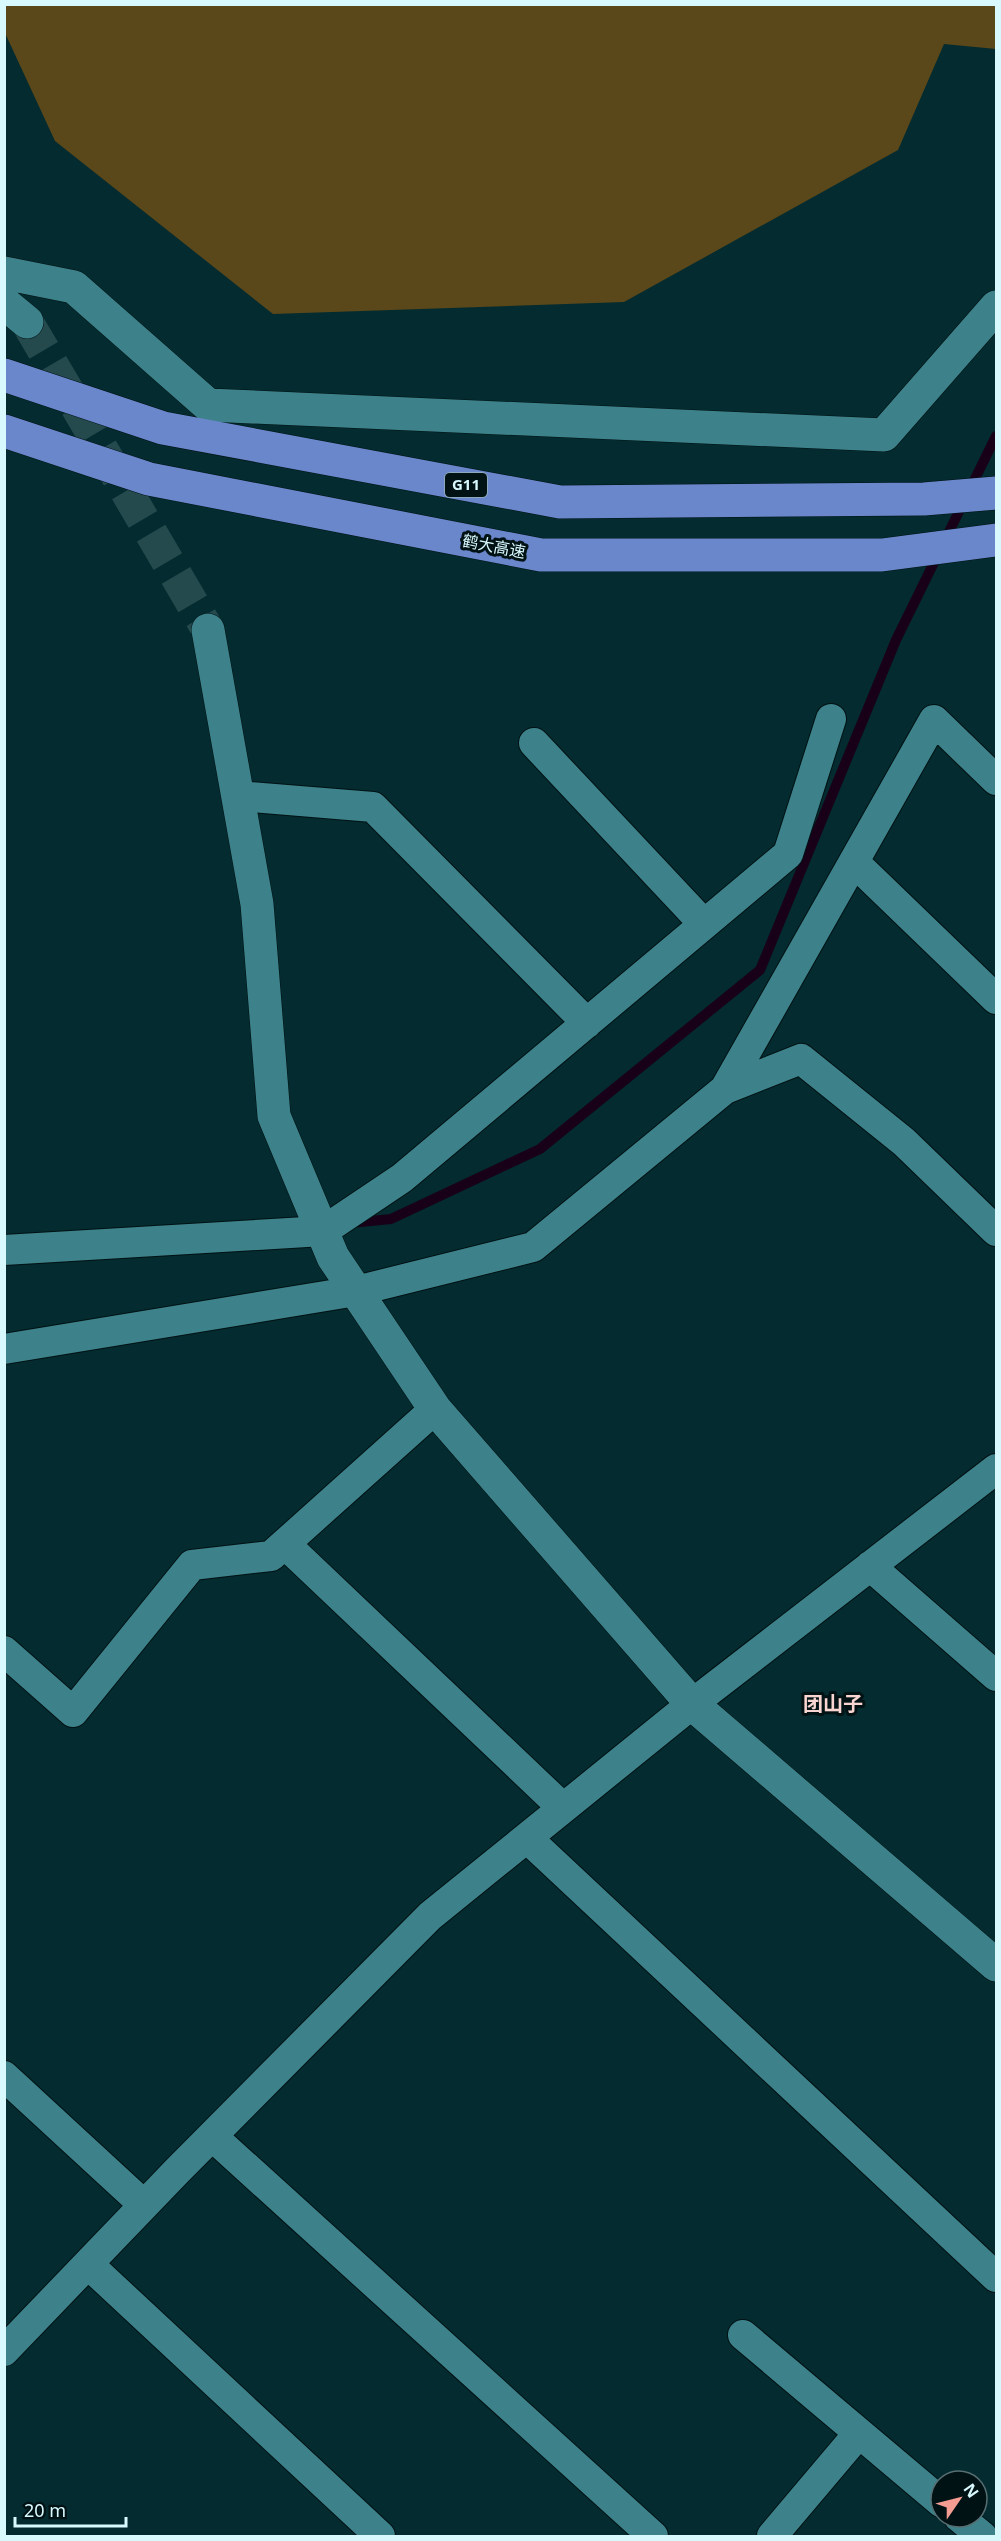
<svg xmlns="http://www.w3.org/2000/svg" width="1001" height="2541" font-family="'Noto Sans','Noto Sans SC',sans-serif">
	<rect width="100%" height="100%" fill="#042b2f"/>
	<path fill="#5a471a" d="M 996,4 L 996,49 L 944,44 L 898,150 L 624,302 L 273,314 L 55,141 L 5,33 L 5,4 Z"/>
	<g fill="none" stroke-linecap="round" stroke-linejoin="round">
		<path stroke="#180019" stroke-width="10" d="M 350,1223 L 391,1219 L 540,1149 L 760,970 L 896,640 L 996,436"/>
		<path stroke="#244a4e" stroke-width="33" stroke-dasharray="33 16" stroke-linecap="butt" d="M 27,322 L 208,630"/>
		<g stroke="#001214" stroke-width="32">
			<path id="street" d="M 534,743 L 704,924
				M 238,796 L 373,807 L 587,1023
				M 854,862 L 996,999
				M 725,1089 L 934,720 L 996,780
				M 4,1250 L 323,1231 L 402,1178 L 788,854 L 831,719
				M 4,1349 L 356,1291 L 533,1247 L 725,1089 L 801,1059 L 904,1142 L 996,1231
				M 285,1544 L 563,1808
				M 870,1566 L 996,1676
				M 4,1651 L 73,1712 L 192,1565 L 271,1556 L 435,1409
				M 527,1838 L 996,2277
				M 4,2076 L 144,2205
				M 212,2136 L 653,2536
				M 88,2264 L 380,2536
				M 743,2335 L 941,2502
				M 4,2351 L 177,2171 L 430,1916 L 692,1704 L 996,1469
				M 959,2517 L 982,2536
				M 772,2536 L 859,2433"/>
		</g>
		<g stroke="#001214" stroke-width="34">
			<path id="secondary" d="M 4,273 L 74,287 L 208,405 L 884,435 L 996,307
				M 4,303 L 27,322
				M 208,630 L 257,904 L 274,1116 L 333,1257 L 435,1409 L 692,1704 L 996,1965"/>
		</g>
		<g stroke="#001214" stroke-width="34">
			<path id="highway" d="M 4,375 L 163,428 L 560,502 L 924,499 L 996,493
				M 4,431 L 149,479 L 541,555 L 882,555 L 996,540"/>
		</g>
		<use href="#street" stroke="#3d828a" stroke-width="30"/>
		<use href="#secondary" stroke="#3d828a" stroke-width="33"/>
		<use href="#highway" stroke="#6a87cc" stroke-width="33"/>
	</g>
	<g text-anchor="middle" stroke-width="6" stroke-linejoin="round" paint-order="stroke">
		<rect fill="#001214" stroke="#97b4b8" stroke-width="1.5" x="445" y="473" width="42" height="24" rx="4.5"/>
		<g font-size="15" font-weight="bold" fill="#d8f9fe">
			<text x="466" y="490">G11</text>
		</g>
		<g font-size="16" fill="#d8f9fe" stroke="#001214">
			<text transform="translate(494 546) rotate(11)" y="6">鹤大高速</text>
		</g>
		<g font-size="20" font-weight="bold" fill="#f8d5d1" stroke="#001214">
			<text x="833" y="1711">团山子</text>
		</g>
	</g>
	<rect width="1001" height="2541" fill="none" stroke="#d8f9fe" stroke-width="12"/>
	<g transform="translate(959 2499) rotate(55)"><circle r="28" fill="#001214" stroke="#566e72" stroke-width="1.5"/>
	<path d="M0-4.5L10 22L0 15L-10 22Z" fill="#f59c93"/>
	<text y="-9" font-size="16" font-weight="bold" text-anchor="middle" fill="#d8f9fe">N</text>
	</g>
	<path d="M15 2517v9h111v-9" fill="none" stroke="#d8f9fe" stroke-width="3"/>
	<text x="24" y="2517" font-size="18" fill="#d8f9fe" stroke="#001214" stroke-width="4.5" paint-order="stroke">20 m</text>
</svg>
